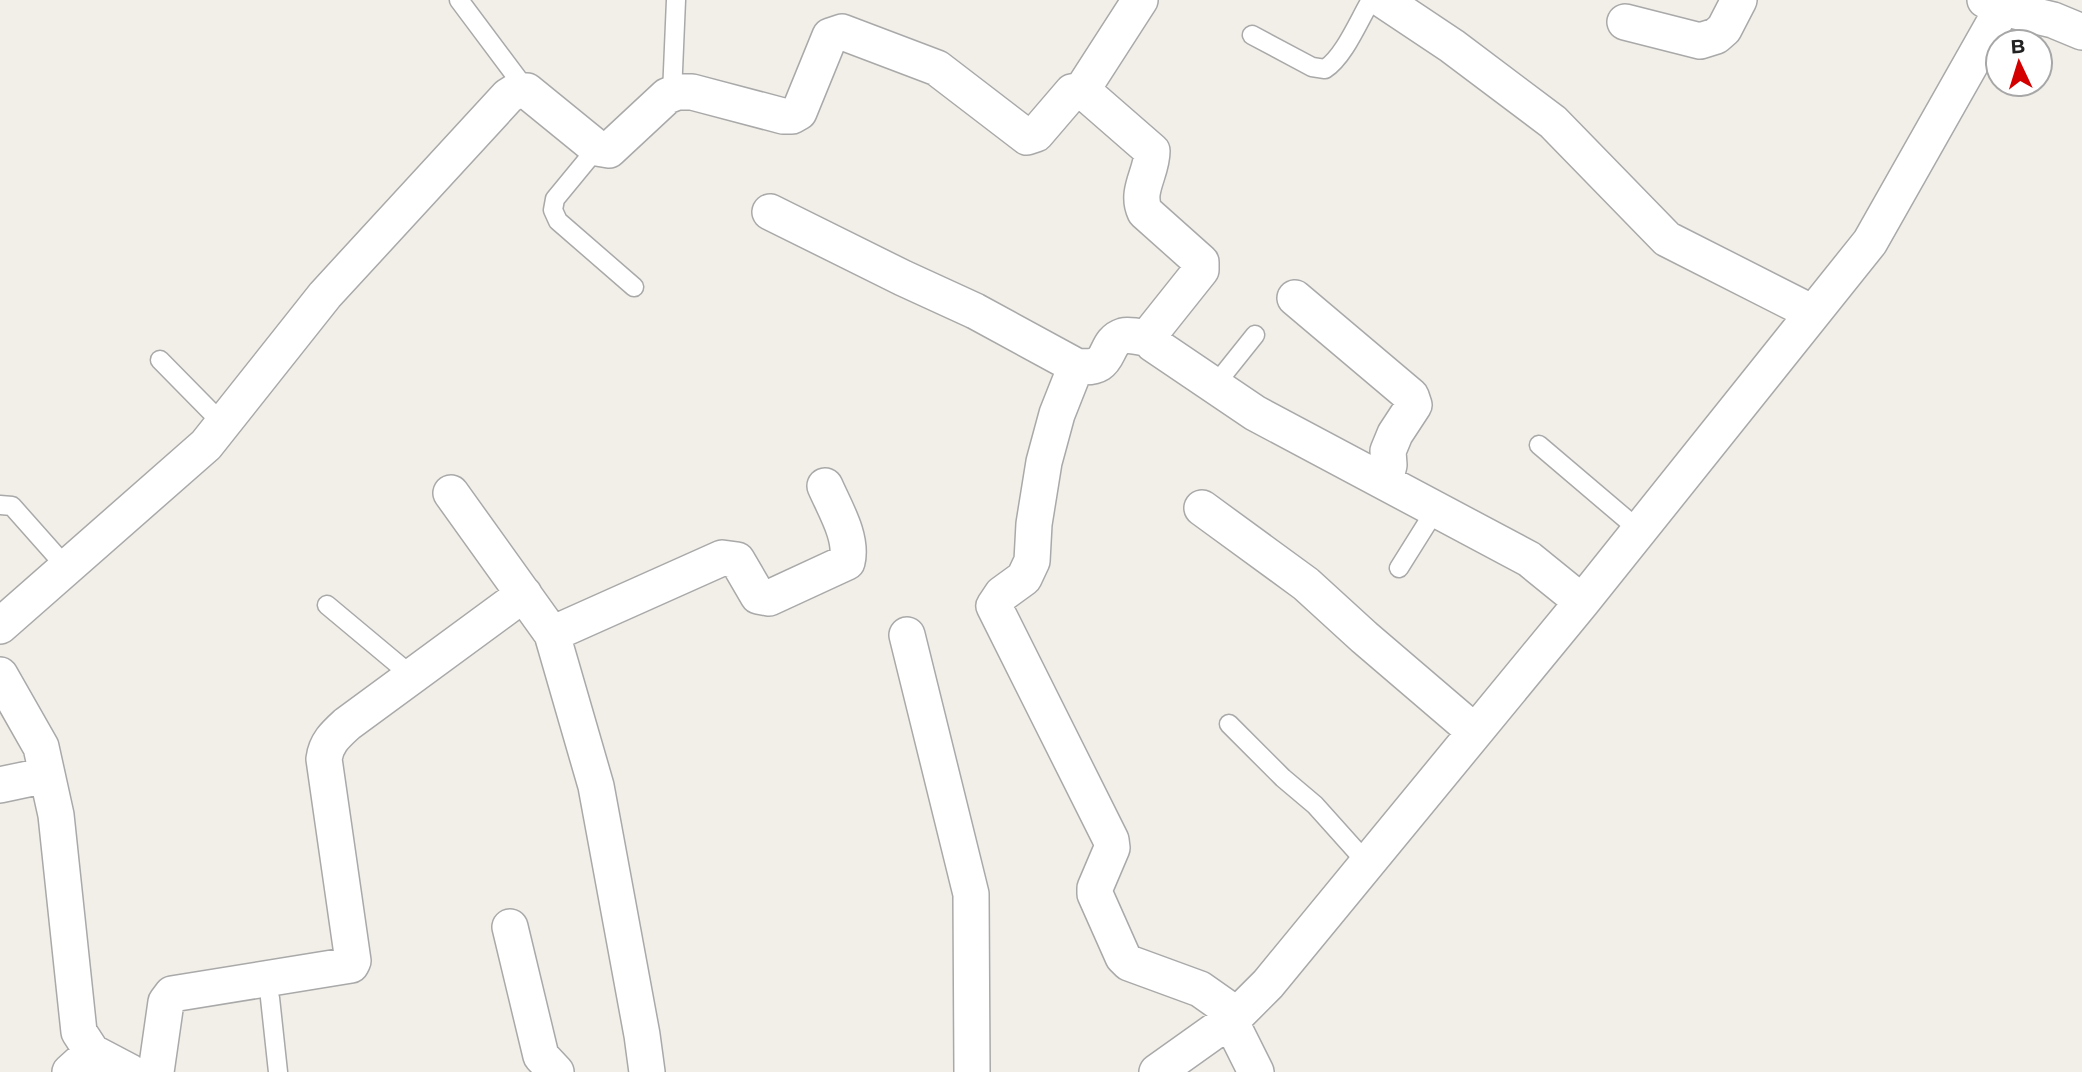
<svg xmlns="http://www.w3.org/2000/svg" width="2082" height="1072" font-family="Montserrat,sans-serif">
	<rect width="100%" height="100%" fill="#f2efe9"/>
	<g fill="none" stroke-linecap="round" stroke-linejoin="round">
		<g stroke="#a9a9a9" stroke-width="21">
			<path id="lane" d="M 459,0 L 527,91
				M 1252,35 L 1312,67 L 1325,69 C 1344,57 1359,20 1371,0
				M 672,94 L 676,0
				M 597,148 L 555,199 L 553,210 L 558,221 L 634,287
				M 160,360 L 223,424
				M 1215,385 L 1255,335
				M 1539,445 L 1639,530
				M 0,505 L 12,506 L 67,568
				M 1399,568 L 1436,509
				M 327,605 L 412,676
				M 1229,724 L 1283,778 L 1315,805 L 1367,863
				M 270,998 L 278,1072"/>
		</g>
		<g stroke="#a9a9a9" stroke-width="38">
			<path id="street" d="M 1383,0 L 1452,46 L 1553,122 L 1667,239 L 1813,313
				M 1985,0 L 2003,8 L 2053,20 L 2082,32
				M 1625,22 L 1700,41 L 1716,36 L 1724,29 L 1739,0
				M 1082,90 L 1152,151 C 1152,173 1135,191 1145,212 L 1201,262 L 1201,270 L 1150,334 L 1153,344 L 1255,413 L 1529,559 L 1582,602
				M 770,212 L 903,278 L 975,311 L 1076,366 C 1115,372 1101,343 1123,336 C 1131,334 1143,338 1151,339
				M 1295,298 L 1411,396 L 1414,405 L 1395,434 L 1388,451 L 1389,465 L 1385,482
				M 1076,366 L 1057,414 L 1044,462 L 1034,524 L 1032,561 L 1024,578 L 1002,594 L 994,606 L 1111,840 L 1112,848 L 1095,888 L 1095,894 L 1123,957 L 1129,963 L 1200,989 L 1237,1015
				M 451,493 L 552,634 L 596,786 L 642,1035 L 647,1072
				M 1202,508 L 1306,584 L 1364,637 L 1475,732
				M 0,626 L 206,445 L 325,295 L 508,96 L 516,91 L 527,91 L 597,148 L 609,150 L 667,96 L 677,92 L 692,92 L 783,116 L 792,116 L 799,112 L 830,36 L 842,32 L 937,68 L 1027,137 L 1036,134 L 1072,92 L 1082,90 L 1140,0
				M 552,634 L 722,558 L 737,560 L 758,596 L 769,598 L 847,562 C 853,538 835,509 825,486
				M 907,635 L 971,894 L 972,1072
				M 0,675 L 41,747 L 56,815 L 79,1032 L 92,1052 L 130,1072
				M 0,785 L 47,775
				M 510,927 L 541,1056 L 556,1072
				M 1230,1020 L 1256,1072
				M 70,1072 L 92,1052
				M 156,1072 L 166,1002 L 172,994 L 351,965 L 353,961 L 324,759 C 326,743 335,735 347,724 L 524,594
				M 1157,1072 L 1237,1015 L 1268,984 L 1582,602 L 1870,242 L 2007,0"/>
		</g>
		<use href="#lane" stroke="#fff" stroke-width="18"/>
		<use href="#street" stroke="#fff" stroke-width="35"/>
	</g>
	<g transform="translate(2019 63) rotate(356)"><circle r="33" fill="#ffffff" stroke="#a7a7a7" stroke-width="2"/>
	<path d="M0-5L12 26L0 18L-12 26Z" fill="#d40000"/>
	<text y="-10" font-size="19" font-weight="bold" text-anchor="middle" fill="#222222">B</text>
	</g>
</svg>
